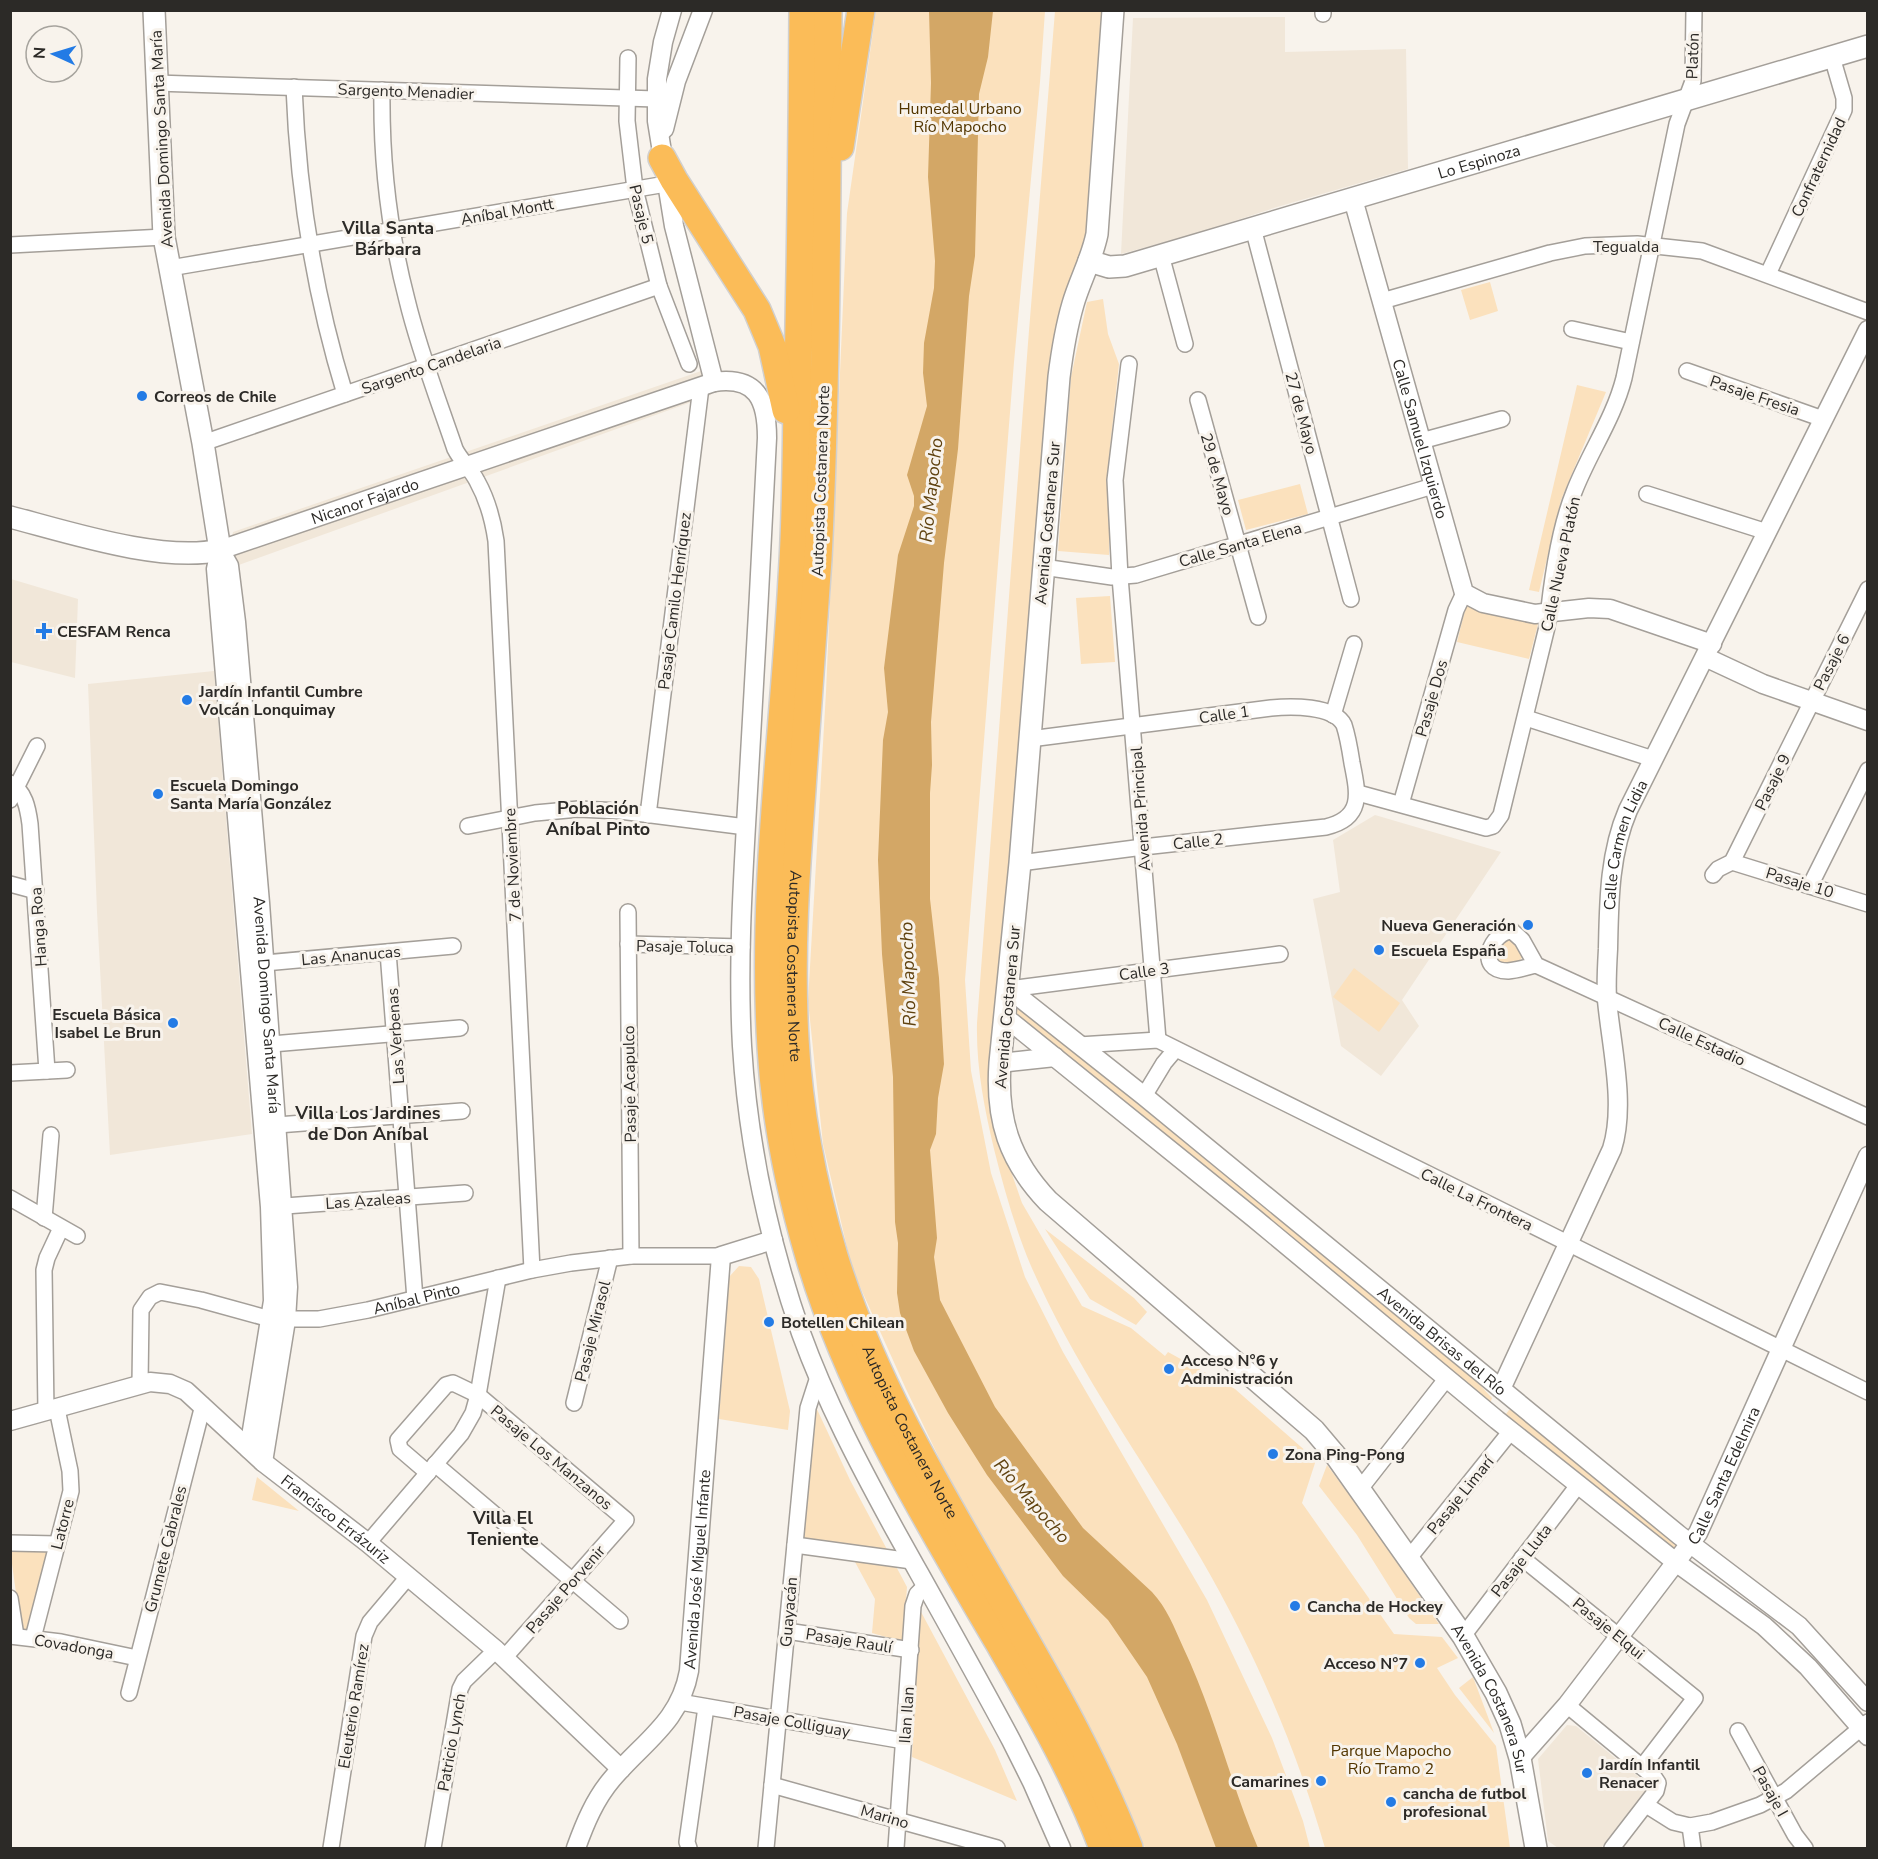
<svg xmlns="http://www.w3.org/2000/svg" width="1878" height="1859" font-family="'Nunito Sans',sans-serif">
	<rect width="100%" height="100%" fill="#f8f3ec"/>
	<path fill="#f1e7d9" d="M 1285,17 L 1285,52 L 1406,49 L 1408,169 L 1277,207 L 1191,235 L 1121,254 L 1133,18 Z
		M 704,370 L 711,395 L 225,570 L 233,532 Z
		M 11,579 L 78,599 L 75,678 L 11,662 Z
		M 214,671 L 252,1134 L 110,1155 L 97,912 L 88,684 Z
		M 1375,815 L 1501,852 L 1402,1000 L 1419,1026 L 1381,1076 L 1341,1046 L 1313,899 L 1340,892 L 1333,840 Z
		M 1567,1725 L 1576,1726 L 1651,1787 L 1601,1848 L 1558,1848 L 1548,1841 L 1538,1759 Z"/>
	<path fill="#fbe1bd" d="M 876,11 L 1045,11 L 1040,82 L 1014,362 L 965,980 L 971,1071 L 991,1173 L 1025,1277 L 1063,1352 L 1207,1600 L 1272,1738 L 1303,1821 L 1310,1848 L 1145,1848 L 1100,1753 L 975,1533 L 906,1389 L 852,1269 L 823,1144 L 808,1001 L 826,692 L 847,213 Z
		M 1055,11 L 1101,11 L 1102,74 L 1088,240 L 1050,393 L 1005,1154 L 1022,1203 L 1082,1306 L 1131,1328 L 1165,1356 L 1168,1352 L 1235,1389 L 1316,1460 L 1302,1503 L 1394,1634 L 1442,1637 L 1458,1658 L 1437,1668 L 1455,1695 L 1496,1746 L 1510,1848 L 1325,1848 C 1296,1747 1253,1648 1200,1557 C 1143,1460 1076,1369 1031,1266 C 1015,1228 1004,1189 994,1149 C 984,1107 976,1066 977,1023 L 1028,343 Z
		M 1490,282 L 1498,311 L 1470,320 L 1461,290 Z
		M 1103,299 L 1108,334 L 1119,364 L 1110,448 L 1109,555 L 1058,551 L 1071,377 L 1087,302 Z
		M 1577,385 L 1606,392 L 1561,500 L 1539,592 L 1529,590 Z
		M 1300,484 L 1308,514 L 1246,530 L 1238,500 Z
		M 1110,596 L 1115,662 L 1081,664 L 1076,598 Z
		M 1466,606 L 1538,624 L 1529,659 L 1457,642 Z
		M 1508,936 L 1525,954 L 1516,965 L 1507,967 L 1495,958 L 1495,953 Z
		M 1354,968 L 1400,1003 L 1379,1032 L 1333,997 Z
		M 1020,1008 L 1475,1380 L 1492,1398 L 1489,1407 L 1014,1016 L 1015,1010 Z
		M 1045,1229 L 1134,1298 L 1147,1312 L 1136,1325 L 1090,1299 Z
		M 739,1266 L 751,1267 L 759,1279 L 790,1411 L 788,1430 L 719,1419 L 729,1277 Z
		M 815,1405 L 850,1480 L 907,1587 L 903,1642 L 872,1633 L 875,1599 L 855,1562 L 800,1553 Z
		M 1509,1410 L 1513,1410 L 1681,1545 L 1674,1551 L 1508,1418 L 1506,1414 Z
		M 1327,1465 L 1365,1516 L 1439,1624 L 1416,1624 L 1409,1618 L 1357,1535 L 1319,1486 Z
		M 257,1477 L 299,1511 L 252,1500 Z
		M 10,1549 L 50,1550 L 28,1631 L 21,1630 Z
		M 920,1610 L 995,1750 L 1017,1801 L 912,1757 Z
		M 1473,1677 L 1494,1733 L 1459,1688 Z"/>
	<path fill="#d3a766" d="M 929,11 L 993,11 L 988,57 L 979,94 L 975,256 L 969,296 L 958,449 L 944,563 L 931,722 L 932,765 L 930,793 L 930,899 L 939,978 L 944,1064 L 938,1098 L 936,1134 L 930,1150 L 937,1238 L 934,1257 L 940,1300 L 995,1407 L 1083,1528 L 1152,1592 C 1167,1608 1174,1627 1183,1647 C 1214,1712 1230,1782 1258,1848 L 1216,1848 L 1177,1744 L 1147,1677 L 1108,1620 L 1063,1576 L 987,1475 L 948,1413 L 914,1351 L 900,1313 L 897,1293 L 898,1243 L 895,1222 L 893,1077 L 882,954 L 878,860 L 883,740 L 888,712 L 884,668 L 898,555 L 914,506 L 914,496 L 907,475 L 927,406 L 923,373 L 924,343 L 934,288 L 935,261 L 928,177 L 931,83 Z"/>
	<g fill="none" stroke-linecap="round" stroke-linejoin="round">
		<g stroke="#a49f99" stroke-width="18">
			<g id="minor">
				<path d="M 1323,14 L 1323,10"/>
				<path d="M 628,58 L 627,121 L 635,189 L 659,286 L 689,364"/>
				<path d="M 156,83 L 656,99"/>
				<path d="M 294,87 C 298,192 314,293 345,394"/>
				<path d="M 382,90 C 381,161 389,231 407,300 C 419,350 438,399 455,449 C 461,461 471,469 477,481 C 487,499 493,520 496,541 L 532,1270"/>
				<path d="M 1253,228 L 1351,599"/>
				<path d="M 10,245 L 164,237"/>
				<path d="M 1161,255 L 1185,344"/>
				<path d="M 170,268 L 666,184"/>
				<path d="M 1768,274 L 1844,110 L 1844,98 L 1832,57"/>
				<path d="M 1382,301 L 1550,253 L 1585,246 L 1637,244 L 1702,251 L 1868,312"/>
				<path d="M 1572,329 L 1631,342"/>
				<path d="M 1129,364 L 1115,480 L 1120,577 L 1158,1040"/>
				<path d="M 1687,371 L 1823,419"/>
				<path d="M 1198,400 L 1258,617"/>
				<path d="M 1421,441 L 1502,419"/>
				<path d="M 203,443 L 659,286"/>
				<path d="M 1647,494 L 1767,532"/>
				<path d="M 1043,567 L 1112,577 L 1136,575 L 1433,486"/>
				<path d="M 1333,715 L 1354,644"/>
				<path d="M 1526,718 L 1653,759"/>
				<path d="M 10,783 C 25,791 28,809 30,824 L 47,1071"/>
				<path d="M 1358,793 L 1486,828 L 1493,826 L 1501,815 L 1547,627 C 1551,586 1559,529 1574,492 C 1589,453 1614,418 1624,378 L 1677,124 L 1693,81 L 1694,10"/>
				<path d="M 10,800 L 37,746"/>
				<path d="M 1401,804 L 1456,610 L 1464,593"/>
				<path d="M 648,815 L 701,387"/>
				<path d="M 468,826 L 535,813 L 579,809 L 620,811 L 746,827"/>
				<path d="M 1732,862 L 1868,904"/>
				<path d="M 1020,863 L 1143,847 L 1326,827 C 1364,818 1358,793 1352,763 C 1350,750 1348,737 1344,725 C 1334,705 1290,706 1271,708 L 1030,739"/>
				<path d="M 1713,875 L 1718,869 L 1732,862 L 1868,589"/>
				<path d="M 10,884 L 36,891"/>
				<path d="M 1810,886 L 1868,770"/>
				<path d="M 628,912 L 631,1256"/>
				<path d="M 628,944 L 742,947"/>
				<path d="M 388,952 L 415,1299"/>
				<path d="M 253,964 L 453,946"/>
				<path d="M 1536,965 C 1527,967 1518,970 1508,971 C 1474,971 1492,931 1512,931 L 1522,940 L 1536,965 L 1868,1117"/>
				<path d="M 1009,989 L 1280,954"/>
				<path d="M 260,1045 L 460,1028"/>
				<path d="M 1079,1045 L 1158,1040 L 1868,1392"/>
				<path d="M 10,1073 L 67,1070"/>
				<path d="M 1144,1096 L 1164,1063 L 1175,1050"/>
				<path d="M 264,1126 L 462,1111"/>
				<path d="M 10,1198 L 77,1236"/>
				<path d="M 271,1207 L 465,1193"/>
				<path d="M 44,1218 L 51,1135"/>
				<path id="s1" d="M 140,1384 L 141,1310 L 150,1297 L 160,1292 L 201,1300 L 270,1319 L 319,1319 L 368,1310 L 532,1270 L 571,1263 L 631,1256 L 721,1256"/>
				<path d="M 574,1403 L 610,1258"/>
				<path d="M 46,1412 L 44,1270 L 47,1258 L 61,1228"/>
				<path d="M 435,1464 L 620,1621"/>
				<path d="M 428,1473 L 400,1449 L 398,1440 L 446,1385 L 453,1383 L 478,1395 L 626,1520 L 505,1657"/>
				<path d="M 1360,1489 L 1447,1378"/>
				<path d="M 10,1543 L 57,1544"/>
				<path d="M 368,1543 L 461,1434 L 473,1413 L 478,1395 L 498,1278"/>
				<path d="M 795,1545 L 912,1561"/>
				<path d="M 1409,1558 L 1511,1431"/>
				<path d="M 1522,1558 L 1695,1698 L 1642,1767"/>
				<path d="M 10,1598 L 16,1636"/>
				<path d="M 787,1631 L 911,1650"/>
				<path d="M 10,1636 L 61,1642 L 137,1658"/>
				<path d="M 1463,1636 L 1579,1484"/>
				<path d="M 33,1638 L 71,1491 L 70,1471 L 57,1409"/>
				<path d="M 129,1693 L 203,1405"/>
				<path d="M 680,1702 L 904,1741"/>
				<path d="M 1567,1705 L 1654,1777 L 1658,1783 L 1656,1791 L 1612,1848"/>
				<path d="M 1738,1731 L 1795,1835 L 1805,1848"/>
				<path d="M 772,1785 L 997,1848"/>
				<path d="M 1646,1805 L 1673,1822 L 1690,1826 L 1712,1822 L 1760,1805 L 1786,1791 L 1868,1722"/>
				<path d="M 1690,1826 L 1693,1848"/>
				<path d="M 331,1848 L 364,1636 L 370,1622 L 408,1577"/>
				<path d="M 433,1848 L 460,1689 L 464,1681 L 496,1650"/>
				<path d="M 689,1848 L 687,1842 L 706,1707"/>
				<path d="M 766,1848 L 808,1408 L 818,1377"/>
				<path d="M 896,1848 L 913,1606 L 917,1594 L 926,1585"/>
			</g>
		</g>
		<g stroke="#a49f99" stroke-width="21">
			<g id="tertiary">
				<path d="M 672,10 L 663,42 L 657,79 L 657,121 L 674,226 L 714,382"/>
				<path d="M 664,129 L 676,81 L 703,10"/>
				<path id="s2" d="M 1353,199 L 1464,593 L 1483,603 L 1535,614 L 1589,608 L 1610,609 L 1712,644"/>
				<path id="s3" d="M 220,550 L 714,382 C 757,376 767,400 767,438 C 762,550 755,661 749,773 C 744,863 737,955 742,1046 C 748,1144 769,1241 801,1333 C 826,1402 860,1466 895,1530 C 934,1600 973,1669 1011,1740 L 1032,1782 L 1061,1848"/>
				<path id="s4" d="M 220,550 L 229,566 L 236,622 L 260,903 L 288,1287 L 286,1320 L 263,1462"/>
				<path d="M 220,550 L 216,569 L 270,1207 L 273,1301 L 249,1449"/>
				<path d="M 1705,657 L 1763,684 L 1868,721"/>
				<path id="s5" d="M 1009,989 L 1144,1096 L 1679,1535 L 1799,1626 L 1868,1702"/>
				<path d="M 1005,1017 L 1254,1218 L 1497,1420 L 1677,1563 L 1764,1626 L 1808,1667 L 1868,1736"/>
				<path d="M 1000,1063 L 1055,1057"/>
				<path id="s6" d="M 1501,1389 L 1612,1149 C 1626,1105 1611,1045 1607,1000 C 1606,983 1607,966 1608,949 C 1609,903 1609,854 1628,810 L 1868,330"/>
				<path id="s7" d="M 10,1421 L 150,1382 L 170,1384 L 186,1391 L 263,1462 L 368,1543 L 496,1650 L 621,1769"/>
				<path id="s8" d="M 1520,1758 L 1567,1705 L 1698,1533 L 1868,1156"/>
				<path id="s9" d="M 576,1848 C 585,1823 595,1799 612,1779 C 643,1742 680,1722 689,1671 L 721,1256 L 773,1240"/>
			</g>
		</g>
		<g stroke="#a49f99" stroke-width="24">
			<g id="secondary">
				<path id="s10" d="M 1113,10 L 1097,234 C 1092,259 1080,280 1073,304 C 1066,328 1062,353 1059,377 L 1020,863 L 1000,1063 C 996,1119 1009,1160 1048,1201 L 1314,1430 L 1336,1456 L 1463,1636 L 1496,1693 L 1510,1724 L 1520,1758 L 1536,1848"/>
				<path id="s11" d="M 1089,261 L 1109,267 L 1125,266 L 1868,46"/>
				<path d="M 10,517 C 68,532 162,563 220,550 L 203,443 L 164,237 L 154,10"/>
			</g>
		</g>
		<g stroke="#d1d0cf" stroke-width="30">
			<g id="motorway">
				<path d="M 803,10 C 802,142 801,273 797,405 C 796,462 796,520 792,578 C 784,734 761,891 771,1048 C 775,1118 789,1188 809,1256 C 850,1395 926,1518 999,1643 C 1037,1709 1076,1776 1103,1848"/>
				<path id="s12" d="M 828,10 C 827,193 827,376 818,559 C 813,635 807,712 802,789 C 796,872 790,955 795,1039 C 799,1112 813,1185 834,1256 C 900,1469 1049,1642 1129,1848"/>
				<path d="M 840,147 L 861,10"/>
				<path d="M 662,158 L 674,180 L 757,310 L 772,346 L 786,410"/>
			</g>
		</g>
		<use href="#minor" stroke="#fff" stroke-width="15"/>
		<use href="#tertiary" stroke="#fff" stroke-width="18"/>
		<use href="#secondary" stroke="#fff" stroke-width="21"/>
		<use href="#motorway" stroke="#fbbc58" stroke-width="27"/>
	</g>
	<g fill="#237be5" stroke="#f8f3ec" stroke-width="2">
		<circle cx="142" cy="396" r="6"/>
		<path d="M41 622h6v6h6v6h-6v6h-6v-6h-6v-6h6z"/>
		<circle cx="187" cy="700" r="6"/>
		<circle cx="158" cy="794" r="6"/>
		<circle cx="1528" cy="925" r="6"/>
		<circle cx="1379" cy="950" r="6"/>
		<circle cx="173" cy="1023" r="6"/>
		<circle cx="769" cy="1322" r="6"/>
		<circle cx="1169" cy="1369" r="6"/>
		<circle cx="1273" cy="1454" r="6"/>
		<circle cx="1295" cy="1606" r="6"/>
		<circle cx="1420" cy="1663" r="6"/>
		<circle cx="1587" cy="1773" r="6"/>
		<circle cx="1321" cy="1781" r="6"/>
		<circle cx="1391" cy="1802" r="6"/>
	</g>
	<g text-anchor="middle" stroke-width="6" stroke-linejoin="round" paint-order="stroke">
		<g font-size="16" fill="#2c2a27" stroke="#f8f3ec">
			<text transform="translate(1692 56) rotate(-88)" y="6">Platón</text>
			<text transform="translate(406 91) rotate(2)" y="6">Sargento Menadier</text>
			<text transform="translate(161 139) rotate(-93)" y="6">Avenida Domingo Santa María</text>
			<text dy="6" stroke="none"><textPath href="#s11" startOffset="406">Lo Espinoza</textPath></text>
			<text transform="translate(1818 167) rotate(-65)" y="6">Confraternidad</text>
			<text transform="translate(507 211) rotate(-10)" y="6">Aníbal Montt</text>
			<text transform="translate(642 214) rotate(77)" y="6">Pasaje 5</text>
			<text x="1626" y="252">Tegualda</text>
			<text transform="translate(431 365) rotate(-19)" y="6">Sargento Candelaria</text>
			<text transform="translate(1755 395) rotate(19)" y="6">Pasaje Fresia</text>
			<text transform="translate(1302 413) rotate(75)" y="6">27 de Mayo</text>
			<text dy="6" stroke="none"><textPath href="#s2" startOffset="249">Calle Samuel Izquierdo</textPath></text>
			<text transform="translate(1218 474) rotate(74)" y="6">29 de Mayo</text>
			<text transform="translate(820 481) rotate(-88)" y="6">Autopista Costanera Norte</text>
			<text dy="6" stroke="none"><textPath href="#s3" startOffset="153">Nicanor Fajardo</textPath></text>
			<text transform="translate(1047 523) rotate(-85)" y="6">Avenida Costanera Sur</text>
			<text transform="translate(1240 544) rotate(-16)" y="6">Calle Santa Elena</text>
			<text transform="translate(1560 564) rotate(-78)" y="6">Calle Nueva Platón</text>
			<text transform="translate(674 601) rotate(-83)" y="6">Pasaje Camilo Henríquez</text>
			<text transform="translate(1831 662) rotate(-63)" y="6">Pasaje 6</text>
			<text transform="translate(1431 698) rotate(-74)" y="6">Pasaje Dos</text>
			<text transform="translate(1224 714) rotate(-8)" y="6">Calle 1</text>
			<text transform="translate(1772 782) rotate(-64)" y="6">Pasaje 9</text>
			<text transform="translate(1140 809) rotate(-94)" y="6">Avenida Principal</text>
			<text transform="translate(1198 841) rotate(-6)" y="6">Calle 2</text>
			<text dy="6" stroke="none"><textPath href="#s6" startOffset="572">Calle Carmen Lidia</textPath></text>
			<text transform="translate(512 865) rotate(-93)" y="6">7 de Noviembre</text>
			<text transform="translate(1800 882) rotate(17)" y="6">Pasaje 10</text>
			<text transform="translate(38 927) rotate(-94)" y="6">Hanga Roa</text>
			<text transform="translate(685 946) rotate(1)" y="6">Pasaje Toluca</text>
			<text transform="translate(351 955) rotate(-5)" y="6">Las Ananucas</text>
			<text dy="6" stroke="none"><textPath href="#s12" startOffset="957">Autopista Costanera Norte</textPath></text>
			<text transform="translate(1144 971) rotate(-8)" y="6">Calle 3</text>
			<text dy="6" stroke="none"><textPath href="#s4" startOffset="459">Avenida Domingo Santa María</textPath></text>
			<text transform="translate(1007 1007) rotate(-85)" y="6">Avenida Costanera Sur</text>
			<text transform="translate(395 1036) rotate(-94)" y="6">Las Verbenas</text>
			<text transform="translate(1702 1041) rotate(25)" y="6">Calle Estadio</text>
			<text transform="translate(629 1084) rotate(-91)" y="6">Pasaje Acapulco</text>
			<text transform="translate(1477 1199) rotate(26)" y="6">Calle La Frontera</text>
			<text transform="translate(368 1200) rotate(-4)" y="6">Las Azaleas</text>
			<text dy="6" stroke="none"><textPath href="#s1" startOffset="363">Aníbal Pinto</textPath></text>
			<text transform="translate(592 1331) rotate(-76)" y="6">Pasaje Mirasol</text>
			<text dy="6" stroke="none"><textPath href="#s5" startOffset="558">Avenida Brisas del Río</textPath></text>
			<text dy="6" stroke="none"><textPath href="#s12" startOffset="1443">Autopista Costanera Norte</textPath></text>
			<text transform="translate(552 1457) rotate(40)" y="6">Pasaje Los Manzanos</text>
			<text dy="6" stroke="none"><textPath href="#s8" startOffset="350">Calle Santa Edelmira</textPath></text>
			<text transform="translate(1460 1495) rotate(-51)" y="6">Pasaje Limarí</text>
			<text dy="6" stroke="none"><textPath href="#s7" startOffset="380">Francisco Errázuriz</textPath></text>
			<text transform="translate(62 1524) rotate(-76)" y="6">Latorre</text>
			<text transform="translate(165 1549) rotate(-76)" y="6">Grumete Cabrales</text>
			<text transform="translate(1521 1560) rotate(-52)" y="6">Pasaje Lluta</text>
			<text dy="6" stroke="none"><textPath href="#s9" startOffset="315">Avenida José Miguel Infante</textPath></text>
			<text transform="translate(565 1589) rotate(-49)" y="6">Pasaje Porvenir</text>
			<text transform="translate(788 1612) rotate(-85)" y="6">Guayacán</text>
			<text transform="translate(1609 1628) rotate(39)" y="6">Pasaje Elqui</text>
			<text transform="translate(849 1640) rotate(9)" y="6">Pasaje Raulí</text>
			<text transform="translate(74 1646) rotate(10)" y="6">Covadonga</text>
			<text dy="6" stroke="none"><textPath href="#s10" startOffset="1887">Avenida Costanera Sur</textPath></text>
			<text transform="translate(353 1706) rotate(-81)" y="6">Eleuterio Ramírez</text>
			<text transform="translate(906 1715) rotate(-86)" y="6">Ilan Ilan</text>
			<text transform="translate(792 1721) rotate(10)" y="6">Pasaje Colliguay</text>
			<text transform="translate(451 1742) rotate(-80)" y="6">Patricio Lynch</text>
			<text transform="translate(1771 1791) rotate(61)" y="6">Pasaje I</text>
			<text transform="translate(885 1816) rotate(16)" y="6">Marino</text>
		</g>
		<g font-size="16" fill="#533600" stroke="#f8f3ec">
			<text x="960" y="114">Humedal Urbano<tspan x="960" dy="18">Río Mapocho</tspan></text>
			<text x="1391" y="1756">Parque Mapocho<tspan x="1391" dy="18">Río Tramo 2</tspan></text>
		</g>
		<g font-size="16" font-weight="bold" fill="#2c2a27" stroke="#f8f3ec" text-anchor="start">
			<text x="154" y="402">Correos de Chile</text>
			<text x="57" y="637">CESFAM Renca</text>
			<text x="199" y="697">Jardín Infantil Cumbre<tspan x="199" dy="18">Volcán Lonquimay</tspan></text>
			<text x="170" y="791">Escuela Domingo<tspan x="170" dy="18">Santa María González</tspan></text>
			<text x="1516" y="931" text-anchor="end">Nueva Generación</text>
			<text x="1391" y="956">Escuela España</text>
			<text x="161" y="1020" text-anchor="end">Escuela Básica<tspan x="161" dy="18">Isabel Le Brun</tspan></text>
			<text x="781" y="1328">Botellen Chilean</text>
			<text x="1181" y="1366">Acceso N°6 y<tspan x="1181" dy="18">Administración</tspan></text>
			<text x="1285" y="1460">Zona Ping-Pong</text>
			<text x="1307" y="1612">Cancha de Hockey</text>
			<text x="1408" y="1669" text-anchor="end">Acceso N°7</text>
			<text x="1599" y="1770">Jardín Infantil<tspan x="1599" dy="18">Renacer</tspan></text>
			<text x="1309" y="1787" text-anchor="end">Camarines</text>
			<text x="1403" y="1799">cancha de futbol<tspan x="1403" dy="18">profesional</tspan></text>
		</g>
		<g font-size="18" font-weight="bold" fill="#2c2a27" stroke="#f8f3ec">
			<text x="388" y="234">Villa Santa<tspan x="388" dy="21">Bárbara</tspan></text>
			<text x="598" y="814">Población<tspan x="598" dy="21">Aníbal Pinto</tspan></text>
			<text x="368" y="1119">Villa Los Jardines<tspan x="368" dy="21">de Don Aníbal</tspan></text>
			<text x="503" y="1524">Villa El<tspan x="503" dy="21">Teniente</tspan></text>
		</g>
		<g font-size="18" font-style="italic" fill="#60420f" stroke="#f8f3ec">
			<text transform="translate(931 490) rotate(-84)" y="6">Río Mapocho</text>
			<text transform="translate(908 974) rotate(-92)" y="6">Río Mapocho</text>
			<text transform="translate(1032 1501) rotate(49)" y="6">Río Mapocho</text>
		</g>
	</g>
	<rect width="1878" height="1859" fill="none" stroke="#2c2a27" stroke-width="24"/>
	<g transform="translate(54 54) rotate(274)"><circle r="28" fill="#f8f3ec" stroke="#a6a39d" stroke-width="1.5"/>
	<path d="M0-4.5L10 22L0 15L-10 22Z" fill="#237be5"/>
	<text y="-9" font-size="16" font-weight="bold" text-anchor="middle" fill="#2c2a27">N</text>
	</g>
</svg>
